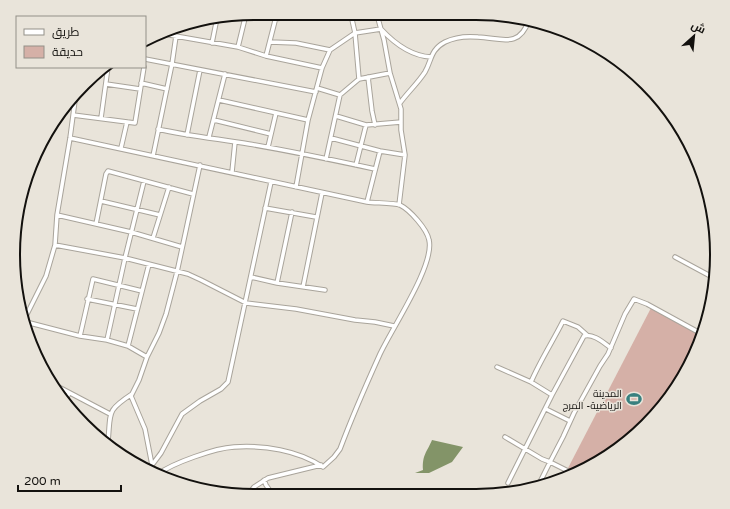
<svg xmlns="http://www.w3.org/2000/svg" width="730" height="509" font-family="'Varela Round',Cairo,sans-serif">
	<rect width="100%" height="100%" fill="#e9e4da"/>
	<path fill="#d5b0a7" d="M 651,308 L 699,334 L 692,361 L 635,436 L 582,471 L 574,474 L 567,470 Z"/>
	<path fill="#839468" d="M 432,440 L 463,447 L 452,462 L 429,473 L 415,473 L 423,470 C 422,455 427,452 432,440 Z"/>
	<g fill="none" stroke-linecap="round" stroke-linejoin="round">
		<g stroke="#a9a49b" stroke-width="5.5">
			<path id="minor" d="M 351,15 L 355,33 L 359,79 L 390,73
				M 377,15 L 384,40 L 390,73 L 401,109 L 401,130 L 405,155 L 399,205
				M 275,19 L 305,14
				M 164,34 L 238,47 L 266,56 L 322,68
				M 270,42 L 296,43 L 330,50
				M 212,43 L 217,18
				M 238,47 L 246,14
				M 266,56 L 277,13
				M 145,59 L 316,92
				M 368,77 L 372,111 L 375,125
				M 141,83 L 167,89
				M 106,84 L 140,89
				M 317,88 L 340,95 L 359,79
				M 219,100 L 308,120
				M 400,103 C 408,92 418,83 425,72 C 432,60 430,50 445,42 C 455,37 467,36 478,37 C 501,38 519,49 529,20
				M 73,115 L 135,123 L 144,67
				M 336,116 L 366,125 L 401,122
				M 101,118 L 108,67
				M 214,120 L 271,134
				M 158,129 C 188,136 219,139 249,144 C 291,151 333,160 375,169
				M 187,135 L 200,70
				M 209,137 L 225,74
				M 70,138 L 367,202 C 374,203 394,203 400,205 C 410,210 427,229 429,240 C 435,265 392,328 380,354 C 366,385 352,417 340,449 L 334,457 L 323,467 C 298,450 263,445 234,447 C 215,448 173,463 158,474
				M 331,138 L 380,151 L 405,155
				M 268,147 L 276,113
				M 121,148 L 127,122
				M 153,156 L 172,64 L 176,36
				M 326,159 L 340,95
				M 356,165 L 366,125
				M 232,172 L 235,142
				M 296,187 L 308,120 L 322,68 L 330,50 L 355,33 L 381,29 C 394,43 411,56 431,57
				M 101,201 L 160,215
				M 367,202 L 380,151
				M 265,208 L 316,217
				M 57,215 L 131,232 L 182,247
				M 96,224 L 106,174 L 108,171 L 193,194
				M 153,238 L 169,187
				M 55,245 L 125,258 L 188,274 L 201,280 L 246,303 L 296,309 L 355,320 L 375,322 L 394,326
				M 675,257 L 714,278
				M 251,277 L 277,283 L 325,290
				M 277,283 L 292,212
				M 303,287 L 322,193
				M 87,299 L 137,309
				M 25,318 L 46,276 L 55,245 L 57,215 L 70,138 L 76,93
				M 26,322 L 80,336 L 107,340 L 128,346 L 147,357
				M 80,336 L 93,279 L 142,291
				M 107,340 L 125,258 L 144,181
				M 128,346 L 149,264
				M 497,367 L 531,382 L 552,395
				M 531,382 C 540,361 553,341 563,321 L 578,327 L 587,335
				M 53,384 L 110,414
				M 65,402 L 69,393
				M 546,409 L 570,421
				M 505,437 L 542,459 L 550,462 L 563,437 L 574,413 L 600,366 L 608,354 L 625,314 L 634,299 L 647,304 L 700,333
				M 108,441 C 111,412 106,411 132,394
				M 152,465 L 161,453 L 182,414 L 200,401 L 221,389 L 228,382 L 271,182
				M 150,472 L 152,465 L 145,429 L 131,396 L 139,380 L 147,357 L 159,333 L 166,314 L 177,272 L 200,165
				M 264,480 L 266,485 L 273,495
				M 508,483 L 552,395 L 584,336 C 593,333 604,343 611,348
				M 539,484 L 550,462 L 574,474
				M 248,495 L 254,487 L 268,478 L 321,465"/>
		</g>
		<use href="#minor" stroke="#fff" stroke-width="3.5"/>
	</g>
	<defs>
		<g id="stadium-bare" transform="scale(1.2)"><path d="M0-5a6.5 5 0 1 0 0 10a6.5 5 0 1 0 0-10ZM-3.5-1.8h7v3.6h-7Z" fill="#38807f" stroke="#e9e4da" stroke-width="2.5" paint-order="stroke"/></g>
	</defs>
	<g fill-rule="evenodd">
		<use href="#stadium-bare" x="634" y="399"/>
	</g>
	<g text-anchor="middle" stroke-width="3" stroke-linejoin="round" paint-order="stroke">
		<g font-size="10" fill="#13110e" stroke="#e9e4da" text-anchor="end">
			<text x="622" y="397">المدينة<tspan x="622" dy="12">الرياضية- المرج</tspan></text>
		</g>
	</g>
	<path d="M0 0H730V509H0ZM254 20H476A234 234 0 0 1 710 254V255A234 234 0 0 1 476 489H254A234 234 0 0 1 20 255V254A234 234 0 0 1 254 20Z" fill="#e9e4da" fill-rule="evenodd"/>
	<path fill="none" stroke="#13110e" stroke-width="2" d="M254 20H476A234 234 0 0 1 710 254V255A234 234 0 0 1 476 489H254A234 234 0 0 1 20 255V254A234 234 0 0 1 254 20Z"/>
	<rect x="16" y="16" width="130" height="52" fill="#e9e4da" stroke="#939088"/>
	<rect x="24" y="29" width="20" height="6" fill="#ffffff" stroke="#939088"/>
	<text x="52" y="36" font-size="12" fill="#13110e">طريق</text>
	<rect x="24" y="46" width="20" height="12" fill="#d5b0a7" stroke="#939088"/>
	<text x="52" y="56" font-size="12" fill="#13110e">حديقة</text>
	<g transform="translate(694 36) rotate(27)" stroke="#e9e4da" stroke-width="3" paint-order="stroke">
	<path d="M0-3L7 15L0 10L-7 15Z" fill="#13110e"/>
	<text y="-6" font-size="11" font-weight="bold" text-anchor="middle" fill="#13110e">ش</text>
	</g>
	<path d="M18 485v6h103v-6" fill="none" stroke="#13110e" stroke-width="2"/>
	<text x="24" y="485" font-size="12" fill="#13110e" stroke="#e9e4da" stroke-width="3" paint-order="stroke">200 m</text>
</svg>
